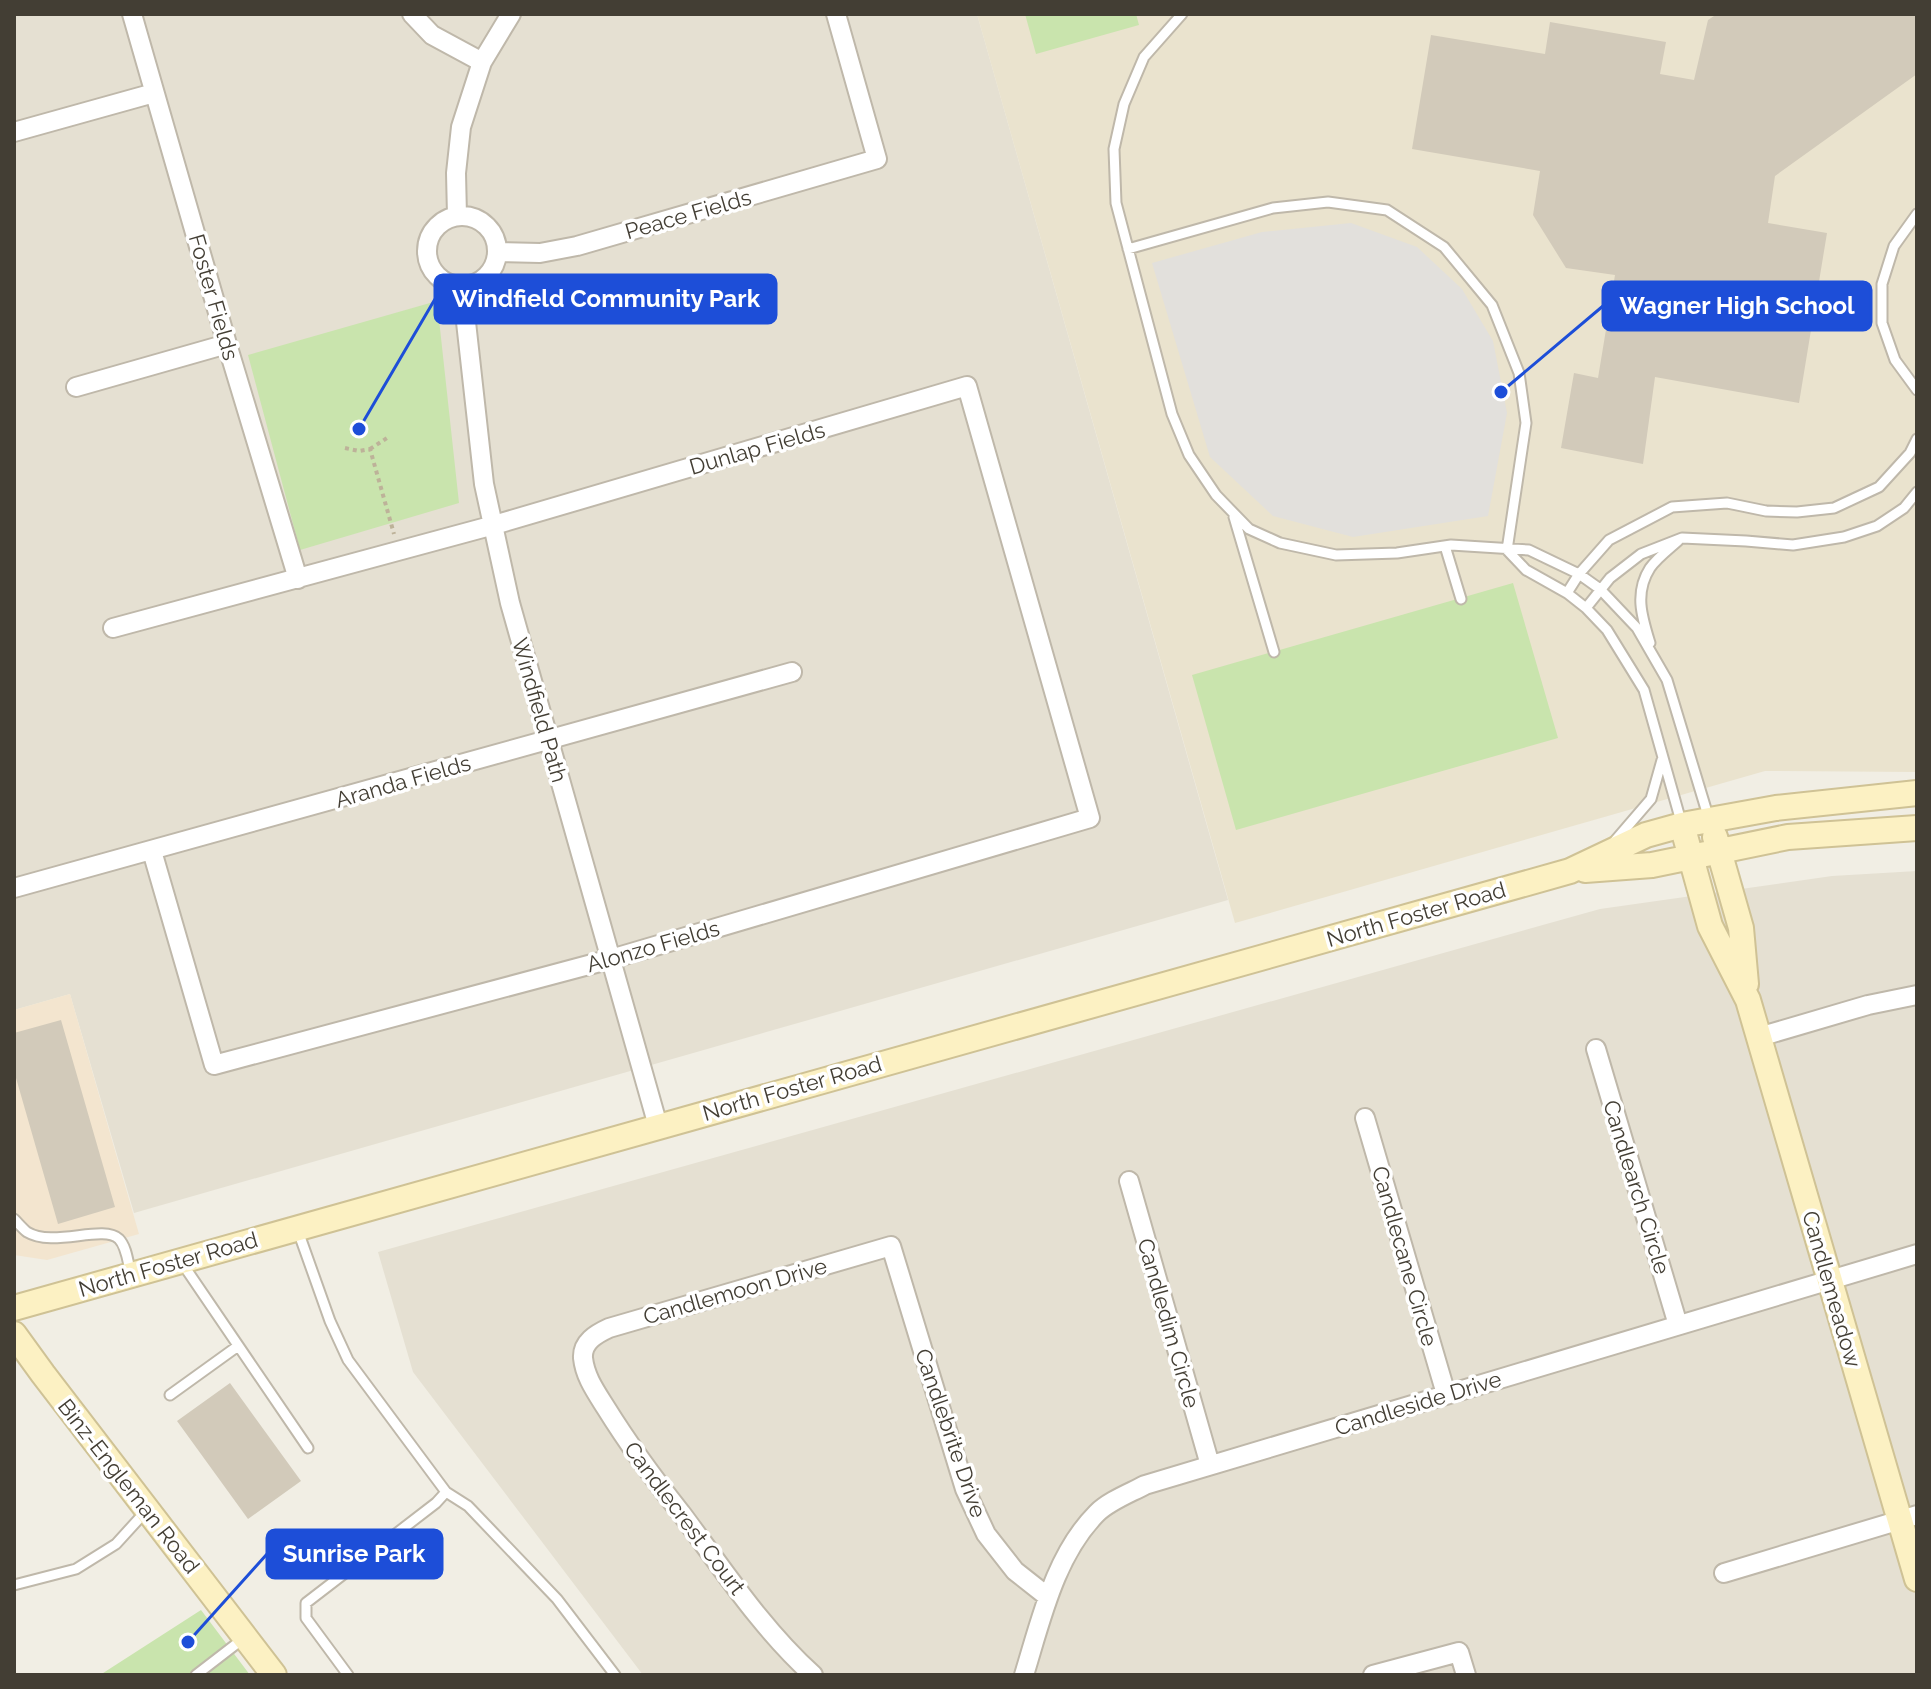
<svg xmlns="http://www.w3.org/2000/svg" width="1931" height="1689" font-family="Raleway,sans-serif">
	<rect width="100%" height="100%" fill="#f1eee4"/>
	<path fill="#e5e0d2" d="M 14,14 L 977,14 L 1228,900 L 134,1213 L 70,994 L 14,1010 Z
		M 1917,871 L 1917,1675 L 643,1675 L 413,1372 L 378,1252 L 1600,909 L 1832,876 Z"/>
	<path fill="#f3e5cf" d="M 70,994 L 139,1234 L 47,1260 L 14,1255 L 14,1010 Z"/>
	<path fill="#eae3ce" d="M 977,14 L 1917,14 L 1917,772 L 1765,771 L 1235,923 Z"/>
	<path fill="#c9e4ad" d="M 1025,14 L 1136,14 L 1139,25 L 1036,54 Z
		M 437,301 L 459,503 L 300,550 L 248,355 Z
		M 1513,583 L 1558,738 L 1236,830 L 1192,675 Z
		M 201,1610 L 250,1675 L 100,1675 Z"/>
	<path fill="#e2e0dc" d="M 1351,223 L 1417,247 L 1462,289 L 1493,341 L 1507,413 L 1488,516 L 1353,537 L 1273,516 L 1210,457 L 1152,263 L 1262,232 Z"/>
	<path fill="#d2caba" d="M 1717,14 L 1917,14 L 1917,74 L 1775,176 L 1768,223 L 1827,233 L 1799,403 L 1655,377 L 1643,464 L 1561,448 L 1574,373 L 1598,378 L 1615,275 L 1566,268 L 1533,215 L 1540,171 L 1412,149 L 1431,35 L 1545,54 L 1550,22 L 1666,42 L 1660,74 L 1694,80 L 1708,20 Z
		M 61,1020 L 115,1207 L 58,1224 L 14,1071 L 14,1033 Z
		M 230,1383 L 301,1481 L 248,1519 L 177,1421 Z"/>
	<g fill="none" stroke-linecap="round" stroke-linejoin="round">
		<g stroke="#bfb8aa" stroke-width="13">
			<path id="lane" d="M 1182,14 L 1144,57 L 1124,104 L 1114,149 L 1116,203 L 1172,414 L 1189,455 L 1216,495 L 1249,529 L 1280,543 L 1336,555 L 1397,553 L 1451,545 L 1529,550 L 1579,574 L 1600,589 L 1637,628 L 1667,680 L 1709,819
				M 1917,214 L 1894,246 L 1882,284 L 1882,323 L 1895,360 L 1917,390
				M 1128,249 L 1273,208 L 1328,202 L 1387,210 L 1444,247 L 1492,305 L 1519,373 L 1526,423 L 1507,550
				M 1234,517 L 1274,652
				M 1445,546 L 1461,599
				M 1507,550 L 1526,570 L 1567,593 L 1586,608 L 1607,630 L 1644,690 L 1682,825
				M 1567,593 L 1579,574 L 1609,540 L 1672,507 L 1727,503 L 1766,511 L 1797,512 L 1834,508 L 1879,487 L 1910,453 L 1917,439
				M 1586,608 L 1610,578 L 1641,554 L 1682,538 L 1746,541 L 1793,545 L 1844,537 L 1877,526 L 1904,508 L 1917,492
				M 1650,643 C 1642,617 1634,593 1650,568 C 1657,558 1669,549 1678,541
				M 1614,842 L 1651,799 L 1662,760
				M 14,1219 C 18,1223 23,1229 27,1232 C 53,1248 103,1224 119,1239 C 127,1247 128,1264 131,1274
				M 298,1231 L 330,1321 L 348,1360 L 446,1492 L 468,1506 L 557,1599 L 615,1675
				M 182,1263 L 308,1448
				M 170,1395 L 238,1346
				M 14,1585 L 76,1569 L 116,1544 L 146,1511
				M 196,1675 L 244,1638
				M 348,1675 L 306,1618 L 306,1603 L 436,1503 L 446,1492"/>
		</g>
		<g stroke="#bfb8aa" stroke-width="22">
			<path id="street" d="M 132,14 L 227,344 L 298,579
				M 412,14 L 432,35 L 482,62
				M 14,132 L 154,93
				M 457,216 L 456,173 L 461,127 L 482,62 L 511,14
				M427 251a35 35 0 1 1 70 0a35 35 0 1 1-70 0Z
				M 497,252 L 540,253 L 577,246 L 877,159 L 836,14
				M 462,286 L 484,484 L 510,603 L 658,1126
				M 76,387 L 227,344
				M 113,628 L 494,525 L 967,386 L 1090,818 L 611,959 L 214,1065 L 152,851
				M 14,888 L 792,672
				M 1759,1037 L 1868,1005 L 1917,995
				M 1596,1049 L 1678,1325
				M 1365,1118 L 1446,1394
				M 1129,1181 L 1210,1465
				M 1724,1573 L 1917,1515
				M 813,1675 C 761,1628 723,1569 681,1513 C 654,1479 629,1445 606,1408 C 596,1392 585,1377 583,1358 C 582,1342 596,1334 609,1328 L 891,1246 L 965,1489 L 986,1534 L 1015,1571 L 1048,1597
				M 1024,1675 C 1041,1620 1055,1555 1097,1513 C 1109,1501 1130,1493 1145,1485 L 1917,1254
				M 1373,1675 L 1459,1652 L 1466,1675"/>
		</g>
		<g stroke="#cfc295" stroke-width="28">
			<path id="secondary" d="M 1682,825 L 1710,926 L 1748,1000 L 1917,1579
				M 1715,837 L 1741,928 L 1746,984
				M 1585,870 L 1652,865 L 1788,837 L 1917,828
				M 14,1308 L 1570,871 L 1646,835 L 1682,825 L 1776,808 L 1917,793
				M 14,1334 L 43,1374 L 274,1675"/>
		</g>
		<path stroke="#bdb299" stroke-width="4" stroke-dasharray="4 4" stroke-linecap="butt" d="M 345,448 L 359,451 L 370,449 L 394,534
			M 370,449 L 387,438"/>
		<use href="#lane" stroke="#fff" stroke-width="9"/>
		<use href="#street" stroke="#fff" stroke-width="18"/>
		<use href="#secondary" stroke="#fcf1c3" stroke-width="24"/>
	</g>
	<g text-anchor="middle" stroke-width="7" stroke-linejoin="round" paint-order="stroke">
		<g font-size="22" fill="#433e34" stroke="#fff">
			<text transform="translate(688 214) rotate(-16)" y="8">Peace Fields</text>
			<text transform="translate(214 297) rotate(74)" y="8">Foster Fields</text>
			<text transform="translate(757 448) rotate(-16)" y="8">Dunlap Fields</text>
			<text transform="translate(540 710) rotate(74)" y="8">Windfield Path</text>
			<text transform="translate(403 781) rotate(-16)" y="8">Aranda Fields</text>
			<text transform="translate(1416 914) rotate(-16)" y="8">North Foster Road</text>
			<text transform="translate(653 946) rotate(-16)" y="8">Alonzo Fields</text>
			<text transform="translate(792 1088) rotate(-16)" y="8">North Foster Road</text>
			<text transform="translate(1637 1187) rotate(73)" y="8">Candlearch Circle</text>
			<text transform="translate(1405 1256) rotate(74)" y="8">Candlecane Circle</text>
			<text transform="translate(168 1264) rotate(-16)" y="8">North Foster Road</text>
			<text transform="translate(1832 1289) rotate(74)" y="8">Candlemeadow</text>
			<text transform="translate(735 1291) rotate(-16)" y="8">Candlemoon Drive</text>
			<text transform="translate(1169 1323) rotate(74)" y="8">Candledim Circle</text>
			<text transform="translate(1418 1403) rotate(-17)" y="8">Candleside Drive</text>
			<text transform="translate(951 1433) rotate(71)" y="8">Candlebrite Drive</text>
			<text transform="translate(129 1486) rotate(52)" y="8">Binz-Engleman Road</text>
			<text transform="translate(685 1518) rotate(53)" y="8">Candlecrest Court</text>
		</g>
	</g>
	<path fill="none" stroke="#1d4ed8" stroke-width="3" d="M359 429L435 299M1501 392L1603 306M188 1642L267 1554"/>
	<g fill="#1d4ed8" stroke="#fff" stroke-width="3">
		<circle cx="359" cy="429" r="8"/>
		<circle cx="1501" cy="392" r="8"/>
		<circle cx="188" cy="1642" r="8"/>
	</g>
	<g fill="#1d4ed8" stroke="#1d4ed8" stroke-width="3">
		<rect x="435" y="275" width="341" height="48" rx="8"/>
		<rect x="1603" y="282" width="268" height="48" rx="8"/>
		<rect x="267" y="1530" width="175" height="48" rx="8"/>
	</g>
	<g font-size="24" text-anchor="middle" font-weight="bold" fill="#fff">
		<text x="606" y="307">Windfield Community Park</text>
		<text x="1737" y="314">Wagner High School</text>
		<text x="354" y="1562">Sunrise Park</text>
	</g>
	<rect width="1931" height="1689" fill="none" stroke="#433e34" stroke-width="32"/>
</svg>
